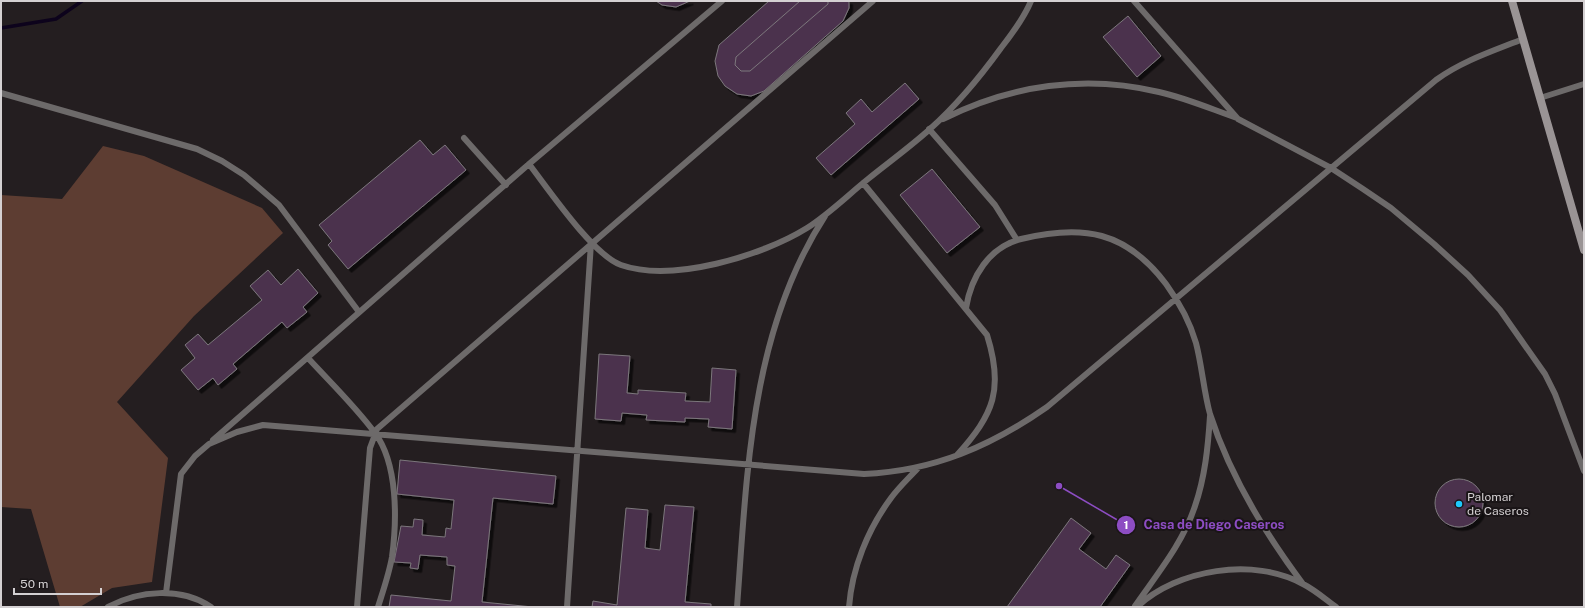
<svg xmlns="http://www.w3.org/2000/svg" width="1585" height="608" font-family="'Public Sans',sans-serif">
	<defs>
		<filter id="shadow"><feDropShadow dx="3.5" dy="3.5" stdDeviation="0" flood-color="#0009"/></filter>
	</defs>
	<rect width="100%" height="100%" fill="#241e20"/>
	<path fill="#5d3d32" d="M 103,146 L 144,156 L 262,208 L 283,233 L 194,316 L 117,402 L 168,458 L 152,582 L 112,588 L 80,607 L 60,607 L 31,509 L 1,507 L 1,195 L 62,199 Z"/>
	<g fill="none" stroke-linecap="round" stroke-linejoin="round">
		<path stroke="#0d031c" stroke-width="3.5" d="M 1,28 L 56,19 L 82,1"/>
	</g>
	<path fill="#4c334e" stroke="#7c777c" filter="url(#shadow)" d="M 656,1 L 690,1 L 676,7 L 662,5 Z
		M 769,1 L 849,1 L 849,8 L 843,21 L 764,91 L 751,96 L 737,94 L 725,86 L 718,76 L 715,61 L 719,45 Z
		M 800,1 L 828,1 L 828,4 L 750,71 L 741,71 L 735,65 L 736,57 Z
		M 1128,16 L 1161,56 L 1137,77 L 1103,37 Z
		M 905,83 L 919,99 L 831,175 L 816,158 L 855,124 L 846,113 L 861,99 L 872,112 Z
		M 420,140 L 433,155 L 445,145 L 466,170 L 348,269 L 328,245 L 332,241 L 319,225 Z
		M 932,169 L 980,227 L 947,253 L 900,195 Z
		M 298,269 L 318,293 L 303,307 L 307,312 L 287,328 L 282,322 L 233,364 L 237,369 L 218,385 L 213,378 L 198,390 L 181,370 L 195,358 L 185,345 L 198,334 L 208,345 L 262,300 L 250,286 L 268,270 L 281,285 Z
		M 599,354 L 630,356 L 627,393 L 638,394 L 638,390 L 686,393 L 685,401 L 710,402 L 712,368 L 736,370 L 732,429 L 708,427 L 709,419 L 685,418 L 685,422 L 646,420 L 647,415 L 622,413 L 621,421 L 595,419 Z
		M 400,460 L 556,476 L 553,504 L 493,498 L 482,602 L 533,607 L 389,607 L 391,595 L 451,601 L 455,566 L 447,565 L 447,557 L 420,555 L 418,569 L 410,568 L 411,563 L 394,562 L 401,526 L 413,527 L 414,519 L 423,520 L 422,535 L 445,537 L 446,528 L 451,529 L 454,500 L 397,494 Z
		M1435 503a24 24 0 1 1 48 0a24 24 0 1 1-48 0Z
		M 665,505 L 694,507 L 685,602 L 711,604 L 711,607 L 592,607 L 593,601 L 617,605 L 626,508 L 648,510 L 645,548 L 660,550 Z
		M 1071,518 L 1091,533 L 1079,549 L 1106,569 L 1116,555 L 1130,565 L 1100,607 L 1007,607 Z"/>
	<g fill="none" stroke-linecap="round" stroke-linejoin="round">
		<path stroke="#6d6a6a" stroke-width="6" d="M 1134,1 L 1238,119 L 1331,168 L 1363,189 L 1391,208 L 1434,244 L 1468,275 L 1500,310 L 1545,374 L 1555,394 L 1584,471
			M 1,93 L 197,149 L 222,161 L 244,175 L 279,205 L 359,312
			M 1540,98 L 1584,84
			M 943,119 C 1011,85 1085,74 1159,92 C 1186,98 1211,109 1237,118
			M 929,129 L 995,205 L 1017,240
			M 464,138 L 506,185
			M 529,164 C 549,190 593,255 621,265 C 672,283 762,256 807,228 C 829,214 848,195 868,179 C 889,162 910,147 930,129 C 957,105 980,77 1001,48 C 1012,34 1024,18 1031,1
			M 863,183 L 987,335 C 1004,389 994,414 957,455
			M 966,308 C 971,277 989,247 1021,239 C 1083,224 1126,231 1166,284 C 1179,302 1190,322 1196,343 C 1202,366 1204,393 1210,414 C 1230,476 1264,532 1303,584
			M 308,358 C 330,382 355,406 375,433 C 398,464 397,520 392,557 C 389,574 383,591 378,607
			M 213,440 L 529,164 L 722,1
			M 166,593 L 181,474 L 195,456 L 209,444 L 237,432 L 263,425 L 864,474 C 934,471 991,446 1047,407 L 1436,80 C 1462,61 1493,51 1523,39
			M 1135,606 C 1157,574 1183,543 1195,506 C 1205,477 1208,447 1210,416
			M 108,607 C 139,590 181,587 211,607
			M 357,607 L 370,448 L 377,429 L 873,1
			M 567,607 L 591,243
			M 737,607 C 747,474 750,332 825,216
			M 849,607 C 852,568 868,529 891,498 C 899,487 909,478 918,468
			M 1137,607 C 1177,569 1254,557 1303,584 C 1315,590 1325,599 1336,607"/>
		<path stroke="#9a9495" stroke-width="8" d="M 1512,1 L 1584,250"/>
	</g>
	<circle fill="#1dc9fc" stroke="#1a1517" stroke-width="1.5" cx="1459" cy="504" r="4"/>
	<g text-anchor="middle" stroke-width="4" stroke-linejoin="round" paint-order="stroke">
		<g font-size="12" fill="#d4d0d2" stroke="#1a1517" text-anchor="start">
			<text x="1467" y="501">Palomar<tspan x="1467" dy="14">de Caseros</tspan></text>
		</g>
	</g>
	<path fill="none" stroke="#8d4dc3" stroke-width="1.5" d="M1059 486L1126 525"/>
	<g fill="#8d4dc3" stroke="#1a1517" stroke-width="1.5">
		<circle cx="1059" cy="486" r="4"/>
		<circle cx="1126" cy="525" r="10"/>
	</g>
	<g font-size="12" text-anchor="middle" font-weight="bold" fill="#fff">
		<text x="1126" y="529">1</text>
	</g>
	<g font-size="13" text-anchor="middle" font-weight="bold" fill="#8d4dc3" stroke="#1a1517" stroke-width="4" stroke-linejoin="round" paint-order="stroke">
		<text x="1214" y="529">Casa de Diego Caseros</text>
	</g>
	<rect width="1585" height="608" fill="none" stroke="#d4d0d2" stroke-width="4"/>
	<path d="M14 588v6h87v-6" fill="none" stroke="#d4d0d2" stroke-width="2"/>
	<text x="20" y="588" font-size="12" fill="#d4d0d2" stroke="#1a1517" stroke-width="3" paint-order="stroke">50 m</text>
</svg>
